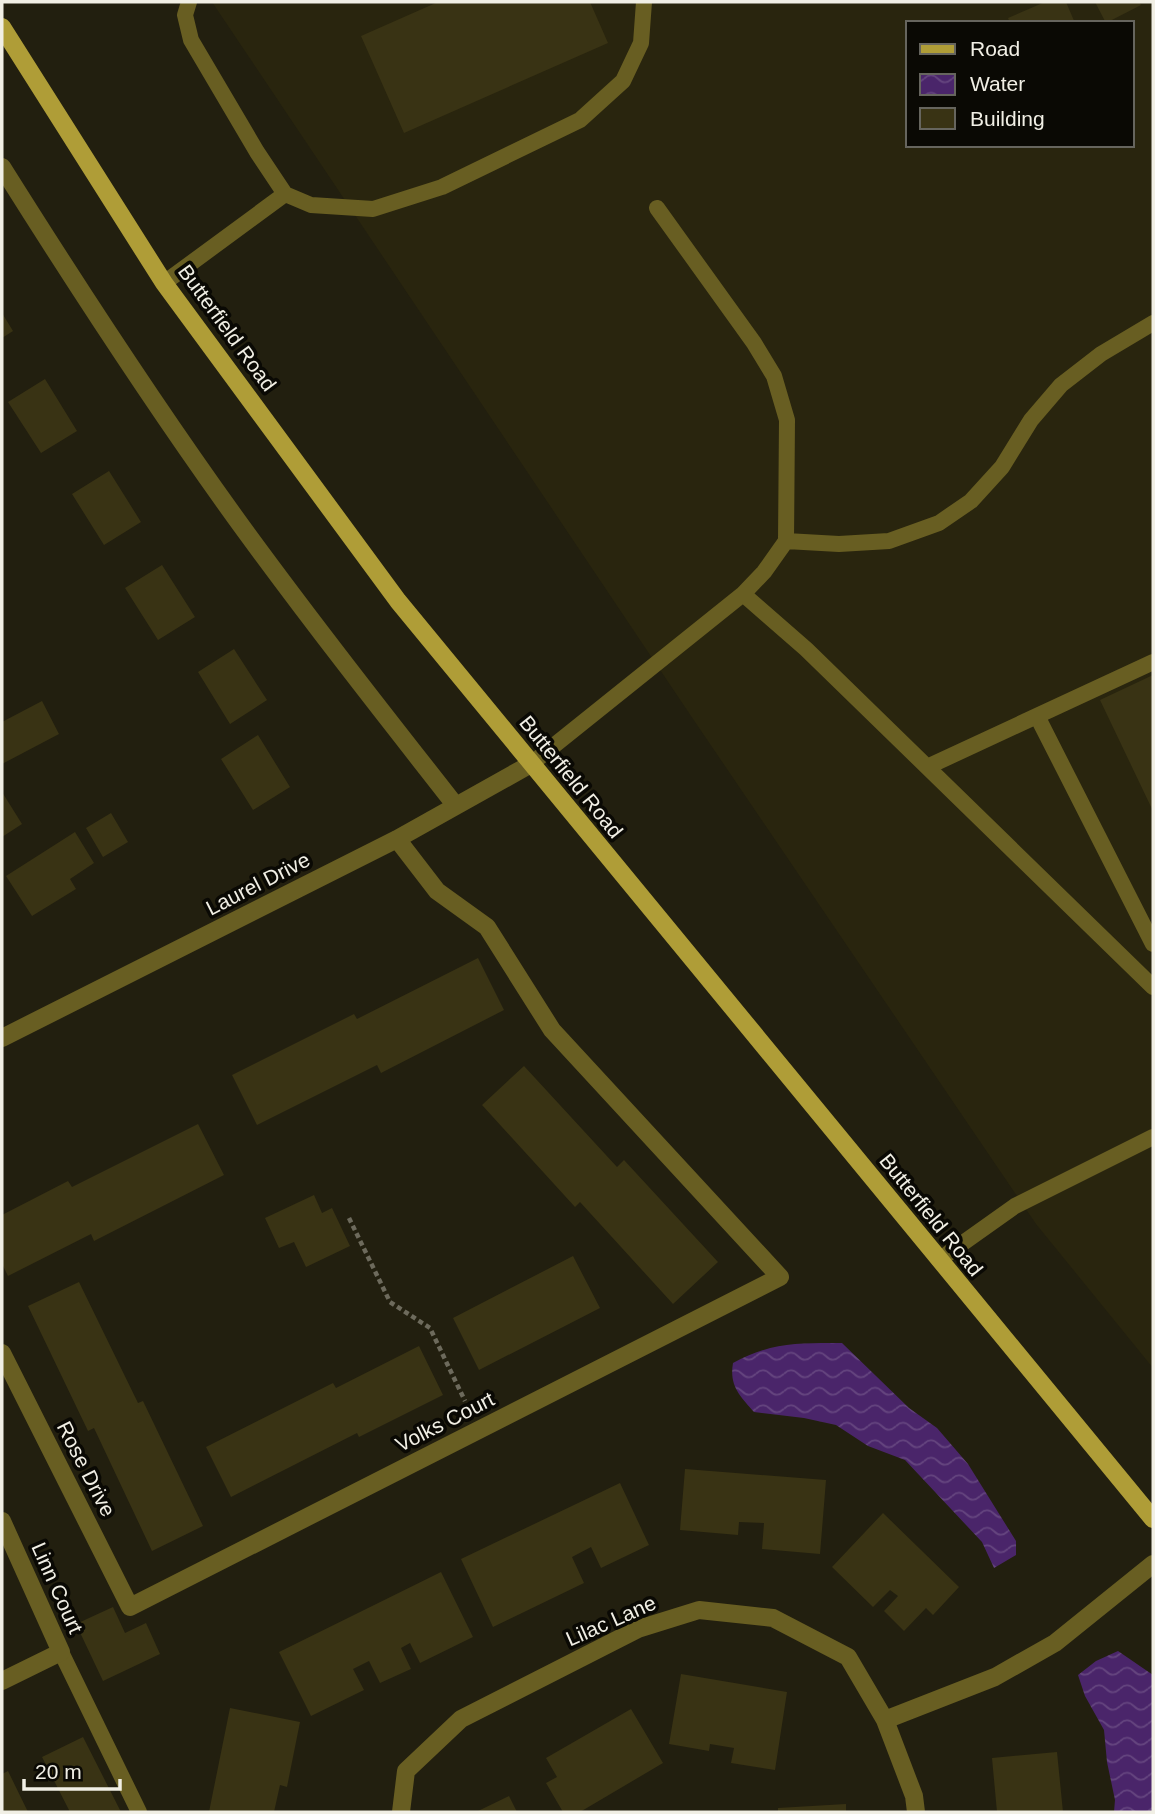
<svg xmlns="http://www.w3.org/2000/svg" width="1155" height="1814" font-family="Helvetica,sans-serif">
	<defs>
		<pattern id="water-waves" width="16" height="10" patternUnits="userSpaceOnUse" patternTransform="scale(1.75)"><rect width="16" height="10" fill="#4a256a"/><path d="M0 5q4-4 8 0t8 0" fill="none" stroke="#65457f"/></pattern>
	</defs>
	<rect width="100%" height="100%" fill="#221f0f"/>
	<path fill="#29250e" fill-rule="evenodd" d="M 212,2 L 1153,2 L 1153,1368 L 1036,1224 L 691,716 ZM 908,23 L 1132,23 L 1132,145 L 908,145 Z"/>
	<path fill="url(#water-waves)" d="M 842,1343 L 909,1408 L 937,1428 L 968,1464 L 1016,1541 L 1016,1555 L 994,1568 L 982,1542 L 905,1460 L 868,1446 L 836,1425 L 804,1418 L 754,1412 C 740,1396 729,1386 733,1363 C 771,1342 799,1343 842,1343 Z
		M 1118,1651 L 1153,1675 L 1153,1812 L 1114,1812 L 1115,1800 L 1107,1762 L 1104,1730 L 1085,1696 L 1078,1675 L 1096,1661 Z"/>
	<path fill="#393314" d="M 438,2 L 590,2 L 608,43 L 404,133 L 361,36 Z
		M 1045,2 L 1066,2 L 1075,23 L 1010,23 L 1008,18 Z
		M 1095,2 L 1139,2 L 1141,5 L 1106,23 Z
		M 2,313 L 13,331 L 2,338 Z
		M 45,379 L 77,431 L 41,453 L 8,402 Z
		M 109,471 L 141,522 L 104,545 L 72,494 Z
		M 162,565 L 195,617 L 158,640 L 125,588 Z
		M 234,649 L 267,700 L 230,724 L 198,672 Z
		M 1153,675 L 1153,811 L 1100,700 Z
		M 42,701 L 59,734 L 2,764 L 2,722 Z
		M 258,735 L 290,787 L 253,810 L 221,759 Z
		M 2,792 L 22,824 L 2,837 Z
		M 111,813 L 128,842 L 103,857 L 86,828 Z
		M 75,832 L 94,863 L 70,879 L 76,889 L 32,916 L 6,876 Z
		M 478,958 L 504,1010 L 381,1073 L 377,1065 L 257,1125 L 232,1075 L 354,1014 L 357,1019 Z
		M 524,1066 L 617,1167 L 624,1160 L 718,1262 L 673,1304 L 580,1202 L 575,1207 L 482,1105 Z
		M 198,1124 L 224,1175 L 94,1241 L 91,1234 L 8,1276 L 2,1264 L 2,1215 L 68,1181 L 72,1187 Z
		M 314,1195 L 322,1213 L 332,1208 L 350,1246 L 306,1267 L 294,1242 L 279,1248 L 265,1218 Z
		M 573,1256 L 600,1308 L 479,1370 L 453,1318 Z
		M 79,1282 L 138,1403 L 143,1401 L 203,1526 L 152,1551 L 94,1428 L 88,1431 L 28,1306 Z
		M 419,1346 L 443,1395 L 359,1437 L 357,1433 L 231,1497 L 206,1447 L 333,1383 L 336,1388 Z
		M 685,1469 L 826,1480 L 820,1554 L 762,1549 L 764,1523 L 739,1522 L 738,1535 L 680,1530 Z
		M 620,1483 L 649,1545 L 601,1568 L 591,1547 L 572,1557 L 584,1583 L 493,1627 L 461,1559 Z
		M 883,1513 L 959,1587 L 933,1615 L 926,1608 L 904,1631 L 884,1611 L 898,1596 L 890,1590 L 873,1607 L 832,1567 Z
		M 441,1572 L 473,1637 L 420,1663 L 410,1643 L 401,1648 L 411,1669 L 380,1683 L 369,1661 L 353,1669 L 364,1690 L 311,1716 L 279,1652 Z
		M 113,1607 L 125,1633 L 146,1623 L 160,1654 L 103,1681 L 76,1624 Z
		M 681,1674 L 787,1692 L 775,1770 L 731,1763 L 734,1748 L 710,1744 L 709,1751 L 669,1744 Z
		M 230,1708 L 300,1722 L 287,1787 L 280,1785 L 274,1812 L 209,1812 Z
		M 631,1709 L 663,1763 L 580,1812 L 563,1812 L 546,1783 L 557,1777 L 546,1758 Z
		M 83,1737 L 121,1812 L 70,1812 L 42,1757 Z
		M 1057,1752 L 1063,1812 L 997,1812 L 992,1758 Z
		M 8,1771 L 28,1812 L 2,1812 L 2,1774 Z
		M 509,1796 L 517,1812 L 476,1812 Z
		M 846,1804 L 846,1812 L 778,1812 L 778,1808 Z"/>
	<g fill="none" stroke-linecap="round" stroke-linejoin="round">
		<path stroke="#6d6a5c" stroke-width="4.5" stroke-dasharray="5 3.5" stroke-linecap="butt" d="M 349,1218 L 390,1302 L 430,1328 L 465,1401"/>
		<path stroke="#685e22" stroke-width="16" d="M 189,2 L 185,15 L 191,40 L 257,152 L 285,194
			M 657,208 L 754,343 L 774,376 L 787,420 L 786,541
			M 164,283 L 285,194 L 311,205 L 373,209 L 442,187 L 580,120 L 623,81 L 641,43 L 644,2
			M 743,594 L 806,649 L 1153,987
			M 1037,716 L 1153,944
			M 531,764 L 743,594 L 764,572 L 786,541 L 839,544 L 889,541 L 939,523 L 971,501 L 1002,467 L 1031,420 L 1061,385 L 1101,354 L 1153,323
			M 927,767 L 1153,662
			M 939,1260 L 1015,1206 L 1153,1137
			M 61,1652 L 139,1812"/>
		<path stroke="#685e22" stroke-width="18" d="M 2,167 C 78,288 156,408 240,524 C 310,620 383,713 456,806
			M 2,1038 L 397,839 L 531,764
			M 2,1353 L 130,1607 L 780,1277 L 552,1030 L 487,927 L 437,891 L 397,839
			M 2,1521 L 61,1652 L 2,1681
			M 885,1720 L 995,1677 L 1055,1643 L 1153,1564
			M 401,1812 L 406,1771 L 461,1719 L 638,1629 L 699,1610 L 773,1618 L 848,1657 L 885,1720 L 914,1796 L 916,1812"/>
		<path stroke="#af9d37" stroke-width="18" d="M 2,27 L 164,283 L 398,601 L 1153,1519"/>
	</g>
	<g text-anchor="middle" stroke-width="7" stroke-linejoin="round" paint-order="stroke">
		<g font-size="21" fill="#f1efe5" stroke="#0a0904">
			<text transform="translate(227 328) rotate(54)" y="7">Butterfield Road</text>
			<text transform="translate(571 777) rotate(51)" y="7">Butterfield Road</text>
			<text transform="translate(258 884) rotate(-27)" y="7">Laurel Drive</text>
			<text transform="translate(931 1215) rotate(51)" y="7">Butterfield Road</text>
			<text transform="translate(445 1422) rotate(-27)" y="7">Volks Court</text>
			<text transform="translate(86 1469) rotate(63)" y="7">Rose Drive</text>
			<text transform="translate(57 1588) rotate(66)" y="7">Linn Court</text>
			<text transform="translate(611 1621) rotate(-24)" y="7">Lilac Lane</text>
		</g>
	</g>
	<rect width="1155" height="1814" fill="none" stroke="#f1efe5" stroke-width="7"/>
	<rect x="906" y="21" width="228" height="126" fill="#0a0904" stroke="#66655e" stroke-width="2"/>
	<rect x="920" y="44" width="35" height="10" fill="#af9d37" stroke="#66655e" stroke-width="2"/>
	<text x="970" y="56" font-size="21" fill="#f1efe5">Road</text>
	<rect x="920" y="74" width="35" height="21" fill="url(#water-waves)" stroke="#66655e" stroke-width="2"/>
	<text x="970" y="91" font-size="21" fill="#f1efe5">Water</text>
	<rect x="920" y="108" width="35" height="21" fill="#393314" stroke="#66655e" stroke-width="2"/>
	<text x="970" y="126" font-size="21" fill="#f1efe5">Building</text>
	<path d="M24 1779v10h96v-10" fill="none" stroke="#f1efe5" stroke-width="3.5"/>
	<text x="35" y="1779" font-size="21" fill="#f1efe5" stroke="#0a0904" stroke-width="5" paint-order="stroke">20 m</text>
</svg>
